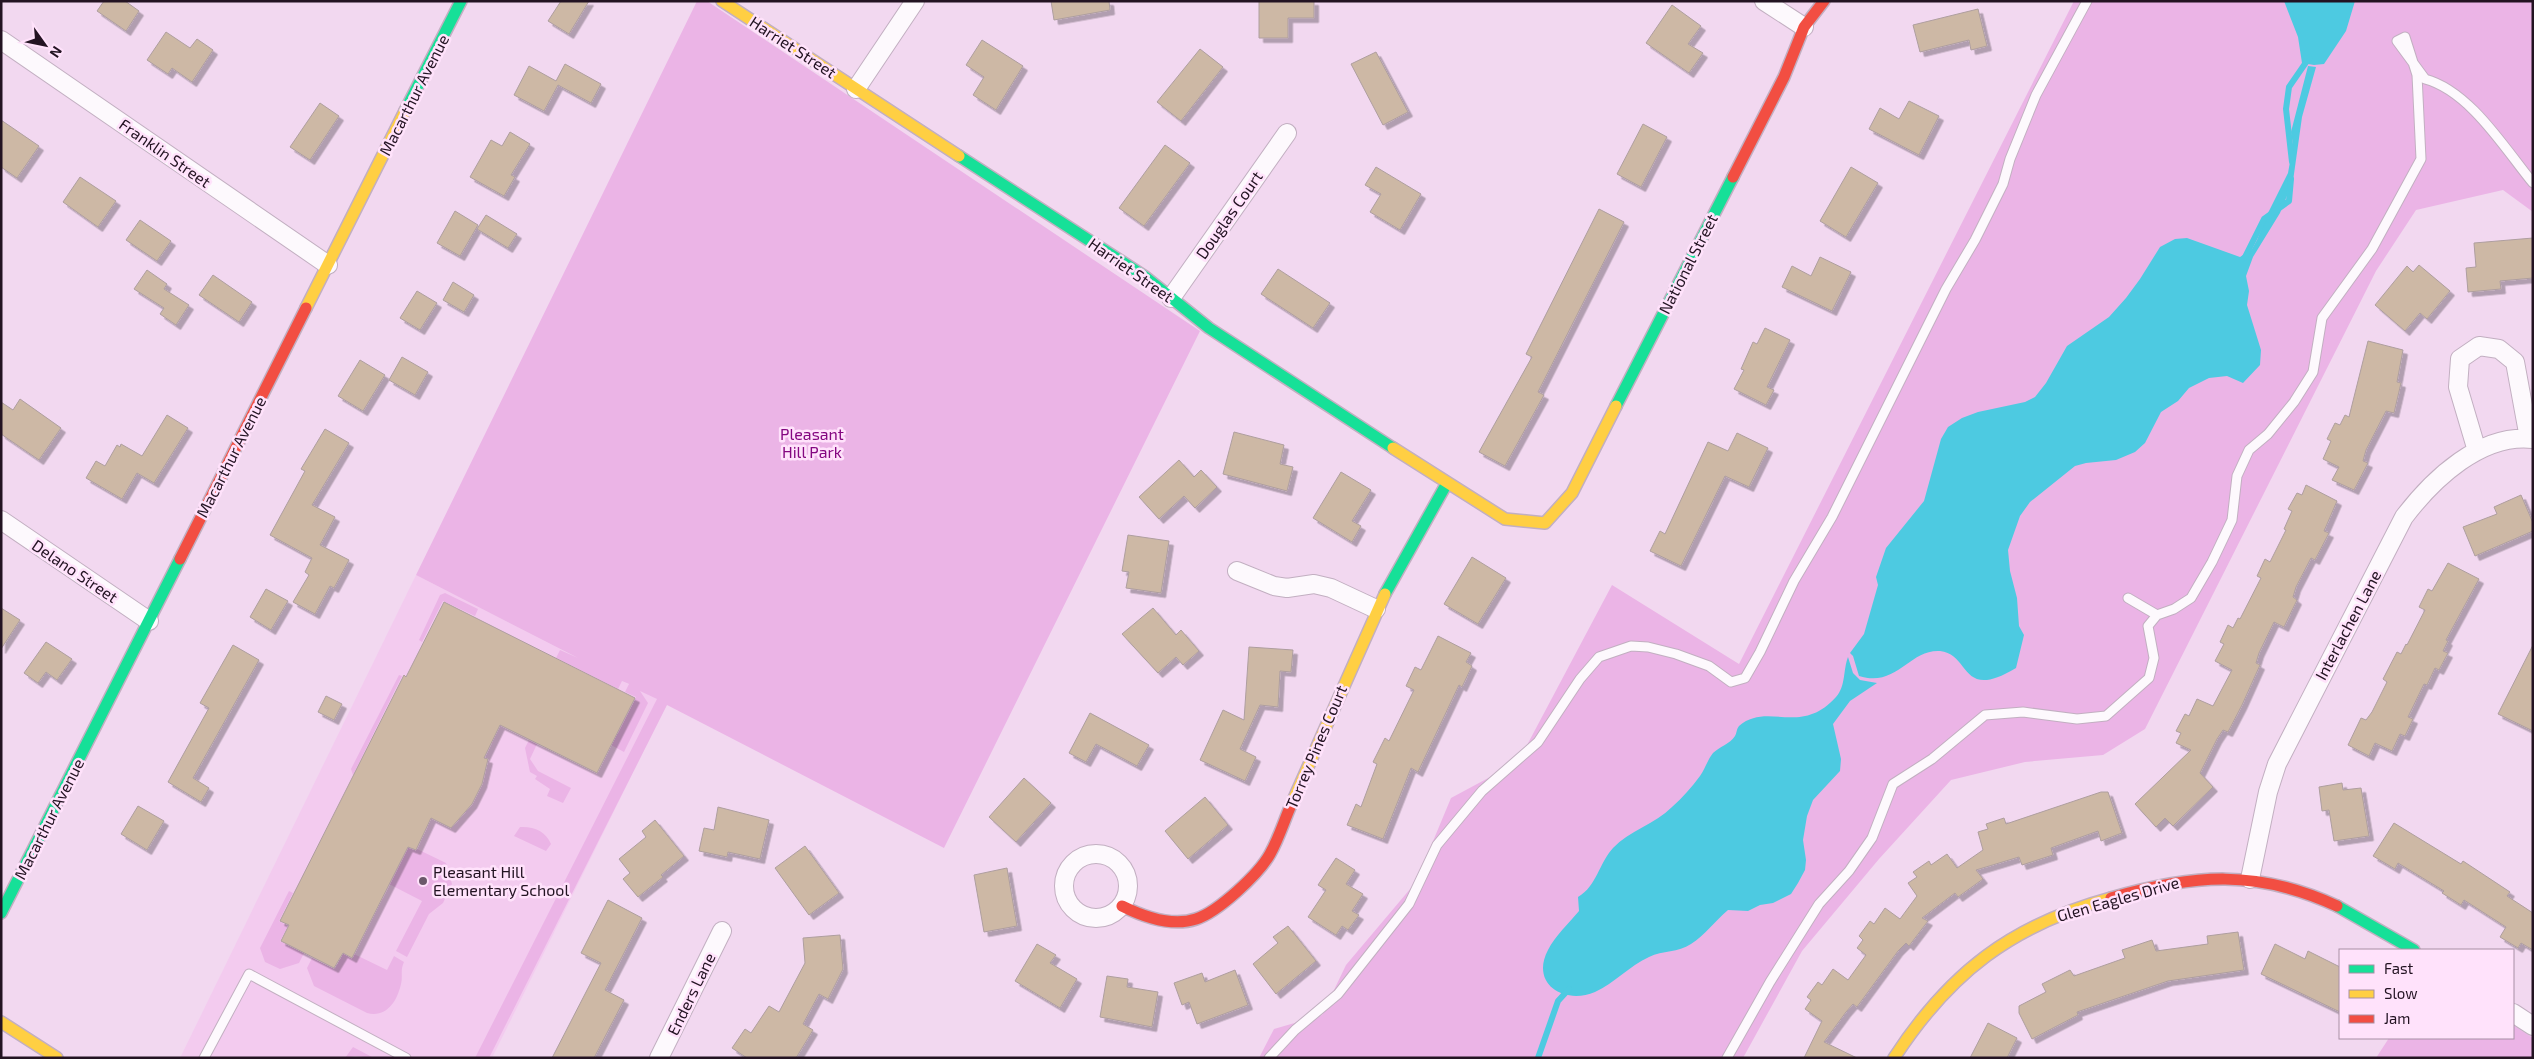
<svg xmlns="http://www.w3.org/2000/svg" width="2534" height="1059" font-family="'Exo 2',sans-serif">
	<defs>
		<filter id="shadow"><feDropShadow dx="4.5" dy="4.5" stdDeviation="0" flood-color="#0004"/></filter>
	</defs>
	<rect width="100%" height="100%" fill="#f2d8f0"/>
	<path fill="#f3cbef" d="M 416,575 L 667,704 L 492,1058 L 180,1058 Z"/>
	<path fill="#ebb4e6" d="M 697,1 L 707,1 L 1200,331 L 944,848 L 667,705 L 489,1058 L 475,1058 L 657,699 L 640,691 L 648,703 L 624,752 L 611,745 L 636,697 L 625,692 L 629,684 L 622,681 L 618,689 L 556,658 L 560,650 L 578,658 L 416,575 Z
		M 2074,1 L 2533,1 L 2533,212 L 2503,190 L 2416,210 L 2376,271 L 2145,729 L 2103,755 L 2025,762 L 1951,780 L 1879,859 L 1802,951 L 1743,1058 L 1259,1058 L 1274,1029 L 1322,1015 L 1346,965 L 1416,882 L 1451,798 L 1518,762 L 1612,585 L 1739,664 Z
		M 445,593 L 478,609 L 475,616 L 443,601 L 422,642 L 419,640 L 440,595 Z
		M 399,675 L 402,676 L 353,775 L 351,769 Z
		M 529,740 L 537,744 L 530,759 L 538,771 L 571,788 L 563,803 L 547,796 L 550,789 L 535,779 L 537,776 L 530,772 L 525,748 Z
		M 520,827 C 533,826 546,831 551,844 L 546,851 L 514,836 Z
		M 408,847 L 415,850 L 417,849 L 446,863 L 452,884 L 443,903 L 429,914 L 407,957 L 396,951 L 422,901 L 389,884 Z
		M 289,891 L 293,893 L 279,921 L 288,926 L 280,941 L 304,953 L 299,963 L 280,969 L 265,962 L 260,948 Z
		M 343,953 L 351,958 L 354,954 L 387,970 L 394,956 L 404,962 C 400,970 403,976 401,984 C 397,1002 386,1018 367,1013 L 314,986 L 307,968 L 312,958 L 335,969 Z
		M 2513,1025 L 2533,1038 L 2533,1058 L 2376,1058 L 2389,1038 L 2513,1038 Z
		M 353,1047 L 372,1057 L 373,1058 L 355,1056 L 345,1058 Z"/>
	<path fill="#4dcae1" d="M 2284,1 L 2355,1 L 2346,31 L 2324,64 L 2314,65 L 2302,63 L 2298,37 Z
		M 2308,66 L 2316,67 L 2302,117 L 2293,181 L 2280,213 L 2253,257 L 2246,276 L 2249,291 L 2247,305 L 2261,350 L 2260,365 L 2243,383 L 2227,376 L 2209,378 L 2189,388 L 2178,401 L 2161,412 L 2145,443 L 2135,452 L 2116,460 L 2086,463 L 2075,466 L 2030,502 L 2020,516 L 2008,550 L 2010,571 L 2017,598 L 2019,626 L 2024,635 L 2016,668 C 1960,702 1971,654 1940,651 C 1909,649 1897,688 1859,676 L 1853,656 L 1850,653 L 1864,634 L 1878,585 L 1876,577 L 1886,548 L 1924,501 L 1941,439 L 1948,427 L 1962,418 L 1978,412 L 2025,402 L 2035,397 L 2046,383 L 2067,346 L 2109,317 L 2126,298 L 2140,279 L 2160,247 L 2175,239 L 2187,238 L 2240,257 L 2252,249 L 2257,240 L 2268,213 L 2288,173 L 2293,145 L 2291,132 Z
		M 1848,657 L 1853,673 L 1860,680 L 1877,683 L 1850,701 L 1833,724 L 1841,759 L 1840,771 L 1813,800 L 1807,816 L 1803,840 L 1806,860 L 1805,870 L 1798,883 L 1791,894 L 1773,903 L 1760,905 L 1748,911 L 1728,910 C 1715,921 1705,935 1691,944 C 1678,953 1663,950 1649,957 C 1629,966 1615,983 1595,992 C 1564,1005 1530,984 1548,950 C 1555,936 1569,923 1579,911 L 1578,897 C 1597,886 1599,863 1613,848 C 1629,831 1655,824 1672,807 C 1682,798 1692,787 1700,776 C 1705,769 1708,759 1713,753 C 1719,747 1730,744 1735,736 C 1737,733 1736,730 1739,726 C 1768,701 1800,737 1836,697 C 1846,686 1843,670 1848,657 Z"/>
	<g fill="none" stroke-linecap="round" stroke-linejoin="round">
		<path stroke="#4dcae1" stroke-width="6" d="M 2292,162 L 2286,109 L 2289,87 L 2309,58
			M 2245,257 L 2264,219 L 2289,201 L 2291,179
			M 1538,1058 L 1558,1001 L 1569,989"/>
	</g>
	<path fill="#cdb8a5" stroke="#ae9e9f" filter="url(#shadow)" d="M 104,1 L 125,1 L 139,11 L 126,31 L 97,11 Z
		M 561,1 L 589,1 L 569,34 L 548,21 Z
		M 1051,1 L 1109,1 L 1110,10 L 1054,20 Z
		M 1259,1 L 1314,1 L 1314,18 L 1288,18 L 1288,38 L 1259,38 Z
		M 1672,5 L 1701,26 L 1688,44 L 1703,53 L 1689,73 L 1646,43 Z
		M 1978,9 L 1987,46 L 1971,50 L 1969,40 L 1920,52 L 1913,25 Z
		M 166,32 L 190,48 L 197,39 L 213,50 L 192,82 L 172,68 L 168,74 L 147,60 Z
		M 982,40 L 1023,66 L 996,110 L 973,95 L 984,77 L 966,65 Z
		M 1200,49 L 1223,67 L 1181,121 L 1157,102 Z
		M 1376,52 L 1408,112 L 1383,125 L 1351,64 Z
		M 565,64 L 601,84 L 591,103 L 558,85 L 544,111 L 514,95 L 529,66 L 556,81 Z
		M 1909,101 L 1939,116 L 1919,155 L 1869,129 L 1880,108 L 1899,119 Z
		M 320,103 L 339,116 L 310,160 L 290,147 Z
		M 1,120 L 39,146 L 17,178 L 1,167 Z
		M 1643,124 L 1667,137 L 1641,187 L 1617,174 Z
		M 510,132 L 530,144 L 511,175 L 515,177 L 504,196 L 470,177 L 491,140 L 502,146 Z
		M 1165,145 L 1190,163 L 1144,226 L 1119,208 Z
		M 1376,167 L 1421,194 L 1400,230 L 1370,212 L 1381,194 L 1365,185 Z
		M 1851,167 L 1878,183 L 1846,237 L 1820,221 Z
		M 80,177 L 116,201 L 98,227 L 63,202 Z
		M 1599,209 L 1624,222 L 1538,392 L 1544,395 L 1505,466 L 1479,452 L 1532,357 L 1526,354 Z
		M 455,211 L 478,225 L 460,256 L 437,243 Z
		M 486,215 L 517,234 L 508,248 L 477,229 Z
		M 140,220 L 171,241 L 157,261 L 126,240 Z
		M 2533,238 L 2533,278 L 2500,281 L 2501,289 L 2468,292 L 2466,268 L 2476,267 L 2474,243 Z
		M 1820,257 L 1851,272 L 1832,311 L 1782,287 L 1792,266 L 1811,276 Z
		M 2419,265 L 2450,291 L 2427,319 L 2420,313 L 2405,331 L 2375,305 L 2407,266 L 2413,272 Z
		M 1278,269 L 1330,303 L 1313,328 L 1261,294 Z
		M 147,270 L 167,284 L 164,289 L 189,305 L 176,325 L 160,314 L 164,308 L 134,289 Z
		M 213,275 L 252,302 L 239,322 L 199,295 Z
		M 453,282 L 474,295 L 464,312 L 443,300 Z
		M 417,291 L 437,303 L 420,330 L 400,318 Z
		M 1765,328 L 1790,340 L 1767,387 L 1774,390 L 1766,405 L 1734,389 L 1744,370 L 1741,369 L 1753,342 L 1757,344 Z
		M 2368,341 L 2403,350 L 2397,382 L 2401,383 L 2394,413 L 2386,411 L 2366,450 L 2363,461 L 2368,463 L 2354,490 L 2332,480 L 2339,467 L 2323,459 L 2331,441 L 2327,439 L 2335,423 L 2340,425 L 2345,415 L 2349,417 Z
		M 402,357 L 428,372 L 415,395 L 389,380 Z
		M 360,360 L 385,375 L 363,411 L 338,396 Z
		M 20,399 L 61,428 L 39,460 L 1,434 L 1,402 L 13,410 Z
		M 167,415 L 188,428 L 154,483 L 137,473 L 122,499 L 86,478 L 96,461 L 105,466 L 117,445 L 120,447 L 121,444 L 142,456 Z
		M 325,429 L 349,443 L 312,505 L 335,517 L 320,545 L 349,560 L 334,588 L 330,586 L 315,614 L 293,602 L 309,575 L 305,572 L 312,558 L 270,535 L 305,471 L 301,469 Z
		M 1234,432 L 1284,445 L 1280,464 L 1293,467 L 1287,491 L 1223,474 Z
		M 1737,433 L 1768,448 L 1749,487 L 1725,476 L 1681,566 L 1650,551 L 1660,531 L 1665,534 L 1708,442 L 1728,451 Z
		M 1179,460 L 1194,477 L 1201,470 L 1217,487 L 1195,508 L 1184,496 L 1159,519 L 1139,497 Z
		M 1341,472 L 1371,490 L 1352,521 L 1361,526 L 1352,542 L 1313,518 Z
		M 2306,485 L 2337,501 L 2324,531 L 2329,533 L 2315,560 L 2311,558 L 2296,587 L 2293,597 L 2297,600 L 2284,627 L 2274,622 L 2259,653 L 2256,663 L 2260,665 L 2242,705 L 2228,732 L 2223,730 L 2217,739 L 2200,773 L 2213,787 L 2173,826 L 2165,818 L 2156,827 L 2135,804 L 2191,750 L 2176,743 L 2181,733 L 2176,731 L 2185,714 L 2189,716 L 2197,699 L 2213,706 L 2232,670 L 2215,661 L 2224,644 L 2220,642 L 2228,625 L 2233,628 L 2238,618 L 2240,619 L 2261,578 L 2257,576 L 2265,559 L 2270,562 L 2286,530 L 2284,529 L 2292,511 L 2288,509 L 2297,493 L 2302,495 Z
		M 2521,495 L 2533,523 L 2533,531 L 2475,556 L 2463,527 L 2497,514 L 2494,507 Z
		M 1128,535 L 1169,541 L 1161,593 L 1126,588 L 1129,572 L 1122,571 Z
		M 1472,557 L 1506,578 L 1478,624 L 1444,604 Z
		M 2448,563 L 2479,579 L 2446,640 L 2448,641 L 2443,651 L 2448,653 L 2439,670 L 2435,668 L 2427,685 L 2424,684 L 2408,717 L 2413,719 L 2405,736 L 2400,734 L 2392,751 L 2375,743 L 2369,756 L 2348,745 L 2361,718 L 2366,720 L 2372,712 L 2387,682 L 2383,679 L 2397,652 L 2401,654 L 2406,644 L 2407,645 L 2425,610 L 2419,607 L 2428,589 L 2432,591 Z
		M 266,589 L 288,601 L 271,630 L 250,617 Z
		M 444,602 L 635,698 L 597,773 L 500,725 L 484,758 L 488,759 L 482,784 L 472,804 L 451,828 L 431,818 L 416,850 L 408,847 L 352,958 L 343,953 L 334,968 L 281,941 L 289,925 L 280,921 L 404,675 L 406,677 Z
		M 1,608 L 20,620 L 1,649 Z
		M 1153,608 L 1176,635 L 1181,630 L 1199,651 L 1183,665 L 1176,657 L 1158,673 L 1122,634 Z
		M 1438,636 L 1471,653 L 1466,662 L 1472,666 L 1462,687 L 1459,685 L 1418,772 L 1411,768 L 1383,839 L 1347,825 L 1356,804 L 1361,807 L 1377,764 L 1373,762 L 1385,738 L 1389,741 L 1414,690 L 1406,686 L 1415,667 L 1421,670 Z
		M 46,642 L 72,659 L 57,680 L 46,672 L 38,683 L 24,673 Z
		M 233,645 L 259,660 L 193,778 L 209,788 L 201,802 L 168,782 L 209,708 L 200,703 Z
		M 2533,645 L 2533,731 L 2498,714 Z
		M 1249,647 L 1293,650 L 1291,672 L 1280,671 L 1278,707 L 1260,705 L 1240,749 L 1256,757 L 1245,781 L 1200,760 L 1223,710 L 1244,720 Z
		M 326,696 L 342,704 L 334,720 L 318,712 Z
		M 1090,713 L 1149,745 L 1137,766 L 1096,744 L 1086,762 L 1069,753 Z
		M 1024,778 L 1051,803 L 1016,842 L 989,817 Z
		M 2342,783 L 2343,790 L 2361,788 L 2369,836 L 2334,841 L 2329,810 L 2322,811 L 2319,787 Z
		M 2101,792 L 2108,792 L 2122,833 L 2101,841 L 2098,831 L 2051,848 L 2053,855 L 2022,865 L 2019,857 L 1976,870 L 1983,879 L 1958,897 L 1955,893 L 1922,918 L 1928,921 L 1909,946 L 1906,943 L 1898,951 L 1857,1007 L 1853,1004 L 1846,1012 L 1824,1042 L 1857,1058 L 1804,1058 L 1822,1021 L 1805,1009 L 1811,1000 L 1807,997 L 1818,982 L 1822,985 L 1833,969 L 1848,980 L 1866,955 L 1857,948 L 1863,940 L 1859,936 L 1870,921 L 1874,924 L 1885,908 L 1900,919 L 1917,896 L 1908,883 L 1917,877 L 1913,872 L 1929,861 L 1931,865 L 1947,854 L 1957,868 L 1983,850 L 1978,832 L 1988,829 L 1986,824 L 2004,818 L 2006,824 Z
		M 1205,797 L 1228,825 L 1188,859 L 1165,831 Z
		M 138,806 L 164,821 L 147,850 L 121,834 Z
		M 718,807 L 769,820 L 760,859 L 728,852 L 727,857 L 699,851 L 704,828 L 714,830 Z
		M 655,820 L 684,856 L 661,875 L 663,877 L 638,897 L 623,879 L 630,873 L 619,859 L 646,837 L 642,831 Z
		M 2394,823 L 2461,864 L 2463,861 L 2510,892 L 2507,896 L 2533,913 L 2533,950 L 2521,943 L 2518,948 L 2500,937 L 2506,927 L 2464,900 L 2461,905 L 2442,893 L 2444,891 L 2398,863 L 2395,869 L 2373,856 Z
		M 805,846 L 839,893 L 809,915 L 775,868 Z
		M 1336,858 L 1355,870 L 1346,884 L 1363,894 L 1352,911 L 1359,915 L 1348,930 L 1342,926 L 1336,935 L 1308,917 L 1326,890 L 1318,885 Z
		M 1007,868 L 1017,926 L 984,932 L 974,875 Z
		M 608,900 L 642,918 L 605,990 L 624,1000 L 594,1058 L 552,1058 L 601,963 L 581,953 Z
		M 1288,926 L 1316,961 L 1276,994 L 1253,964 L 1278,943 L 1273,937 Z
		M 2238,932 L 2244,970 L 2168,981 L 2077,1012 L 2078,1015 L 2032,1039 L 2019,1013 L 2019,1006 L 2046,992 L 2042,984 L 2070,970 L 2074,976 L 2125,958 L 2122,950 L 2152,940 L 2156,951 L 2208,944 L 2207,936 Z
		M 840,935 L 843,969 L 828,999 L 819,994 L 803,1024 L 813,1030 L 796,1058 L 747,1058 L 732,1048 L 745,1029 L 751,1033 L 769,1006 L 779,1012 L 805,963 L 803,938 Z
		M 1037,944 L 1056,955 L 1050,963 L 1077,979 L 1060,1008 L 1015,981 Z
		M 2275,944 L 2305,959 L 2308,951 L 2340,967 L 2340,1012 L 2261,974 Z
		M 1235,970 L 1248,1005 L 1197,1024 L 1189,1002 L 1182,1005 L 1174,983 L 1202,973 L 1205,982 Z
		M 1107,976 L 1128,979 L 1127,987 L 1158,992 L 1152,1027 L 1100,1017 Z
		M 1988,1023 L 2017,1038 L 2007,1058 L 1970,1058 Z"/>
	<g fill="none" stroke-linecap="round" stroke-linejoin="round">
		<g stroke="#c2afc1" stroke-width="11">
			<path id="lane" d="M 2128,598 L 2157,615
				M 204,1058 L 249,974 L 406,1058
				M 1269,1058 L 1295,1030 L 1338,994 L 1409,904 L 1437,845 L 1482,791 L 1538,742 L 1580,679 L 1599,657 L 1631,646 L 1648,647 L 1676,654 L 1709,666 L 1731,682 L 1745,678 L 1760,652 L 1794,581 L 1832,517 L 1946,289 L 1975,240 L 2003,184 L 2010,159 L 2036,95 L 2087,1
				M 1727,1058 L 1770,982 L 1819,904 L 1849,871 L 1872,838 L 1893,784 L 1932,759 L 1985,715 L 2023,712 L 2077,719 L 2106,716 L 2149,678 L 2154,658 L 2148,626 L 2157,615 L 2174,609 L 2191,598 L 2212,562 L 2232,520 L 2237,476 L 2249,450 L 2268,434 L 2294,402 L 2313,372 L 2322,318 L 2372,249 L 2421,159 L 2417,75 L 2405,37 L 2397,41 L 2425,79 C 2470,91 2505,149 2533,183"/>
		</g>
		<g stroke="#c2afc1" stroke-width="20">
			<path id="street" d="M 1764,1 L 1804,27
				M 1,40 L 328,265
				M 856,89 L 915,1
				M 1171,298 L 1287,133
				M 2477,451 L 2458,387 L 2460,359 L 2479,346 L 2499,349 L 2515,362 L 2529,438
				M 1,520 L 149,621
				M 1237,571 L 1274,586 L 1287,588 L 1314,584 L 1331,588 L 1376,609
				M1064 886a32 32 0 1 1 64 0a32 32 0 1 1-64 0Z
				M 2250,879 L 2268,792 L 2277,764 L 2404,517 C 2433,479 2481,433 2533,439
				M 2513,1013 L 2533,1026
				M 659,1058 L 722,931"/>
		</g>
		<g stroke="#c2afc1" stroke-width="14">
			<path id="fast" d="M 405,111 L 461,1
				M 959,156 L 1144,276 L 1209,328 L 1393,448
				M 1616,406 L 1733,177
				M 1385,594 L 1447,483
				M 2337,906 L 2414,950
				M 1,913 L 180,559"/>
		</g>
		<g stroke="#c2afc1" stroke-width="14">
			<path id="slow" d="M 722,1 L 959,156
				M 306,308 L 405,111
				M 1393,448 L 1505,519 L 1545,523 L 1572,493 L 1616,406
				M 1291,805 L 1385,594
				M 1,1022 L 57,1058
				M 1894,1058 C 1950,972 2012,925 2111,898"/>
		</g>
		<g stroke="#c2afc1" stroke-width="14">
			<path id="jam" d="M 1733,177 L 1784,77 L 1804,27 L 1824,1
				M 180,559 L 306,308
				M 2111,898 C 2194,874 2257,869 2337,906
				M 1122,906 C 1144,917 1172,927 1196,919 C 1218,912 1259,874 1270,854 C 1279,838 1284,821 1291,805"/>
		</g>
		<use href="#lane" stroke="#fdf9fd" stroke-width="9"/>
		<use href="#street" stroke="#fdf9fd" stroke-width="18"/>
		<use href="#fast" stroke="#16e098" stroke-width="11"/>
		<use href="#slow" stroke="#ffcf43" stroke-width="11"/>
		<use href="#jam" stroke="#f24e42" stroke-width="11"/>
	</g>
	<circle fill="#6b586a" stroke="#ffe2fb" stroke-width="2" cx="423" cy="881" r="5"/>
	<g text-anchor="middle" stroke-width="5" stroke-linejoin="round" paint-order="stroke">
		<g font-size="16" fill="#231322" stroke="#ffe2fb">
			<text transform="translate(793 47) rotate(33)" y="6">Harriet Street</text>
			<text transform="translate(414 95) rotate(-63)" y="6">Macarthur Avenue</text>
			<text transform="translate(165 153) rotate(35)" y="6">Franklin Street</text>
			<text transform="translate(1229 215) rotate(-55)" y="6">Douglas Court</text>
			<text transform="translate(1688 264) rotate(-63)" y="6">National Street</text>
			<text transform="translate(1131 270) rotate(35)" y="6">Harriet Street</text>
			<text transform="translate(231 457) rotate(-63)" y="6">Macarthur Avenue</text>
			<text transform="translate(75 571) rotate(34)" y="6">Delano Street</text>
			<text transform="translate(2348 625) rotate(-62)" y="6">Interlachen Lane</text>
			<text transform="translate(1316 747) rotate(-67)" y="6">Torrey Pines Court</text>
			<text transform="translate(49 819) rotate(-63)" y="6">Macarthur Avenue</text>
			<text transform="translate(2118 899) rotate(-16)" y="6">Glen Eagles Drive</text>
			<text transform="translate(691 994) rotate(-64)" y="6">Enders Lane</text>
		</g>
		<g font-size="16" fill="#840780" stroke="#ffe2fb">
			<text x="812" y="440">Pleasant<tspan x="812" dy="18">Hill Park</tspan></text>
		</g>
		<g font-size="16" fill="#231322" stroke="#ffe2fb" text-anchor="start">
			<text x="433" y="878">Pleasant Hill<tspan x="433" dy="18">Elementary School</tspan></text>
		</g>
	</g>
	<rect width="2534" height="1059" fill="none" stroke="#231322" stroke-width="5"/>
	<rect x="2339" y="949" width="175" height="90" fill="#ffe2fb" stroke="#a78fa4"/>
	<rect x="2349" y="965" width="25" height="8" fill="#16e098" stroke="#a78fa4"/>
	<text x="2384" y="974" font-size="15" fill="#231322">Fast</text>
	<rect x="2349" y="990" width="25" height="8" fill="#ffcf43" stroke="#a78fa4"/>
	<text x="2384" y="999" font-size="15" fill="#231322">Slow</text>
	<rect x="2349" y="1015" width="25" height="8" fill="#f24e42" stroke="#a78fa4"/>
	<text x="2384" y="1024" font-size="15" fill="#231322">Jam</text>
	<g transform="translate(45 45) rotate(123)" stroke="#ffe2fb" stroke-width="4" paint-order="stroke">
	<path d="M0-4L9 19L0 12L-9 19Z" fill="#231322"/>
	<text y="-8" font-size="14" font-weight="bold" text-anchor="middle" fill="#231322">N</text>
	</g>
</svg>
